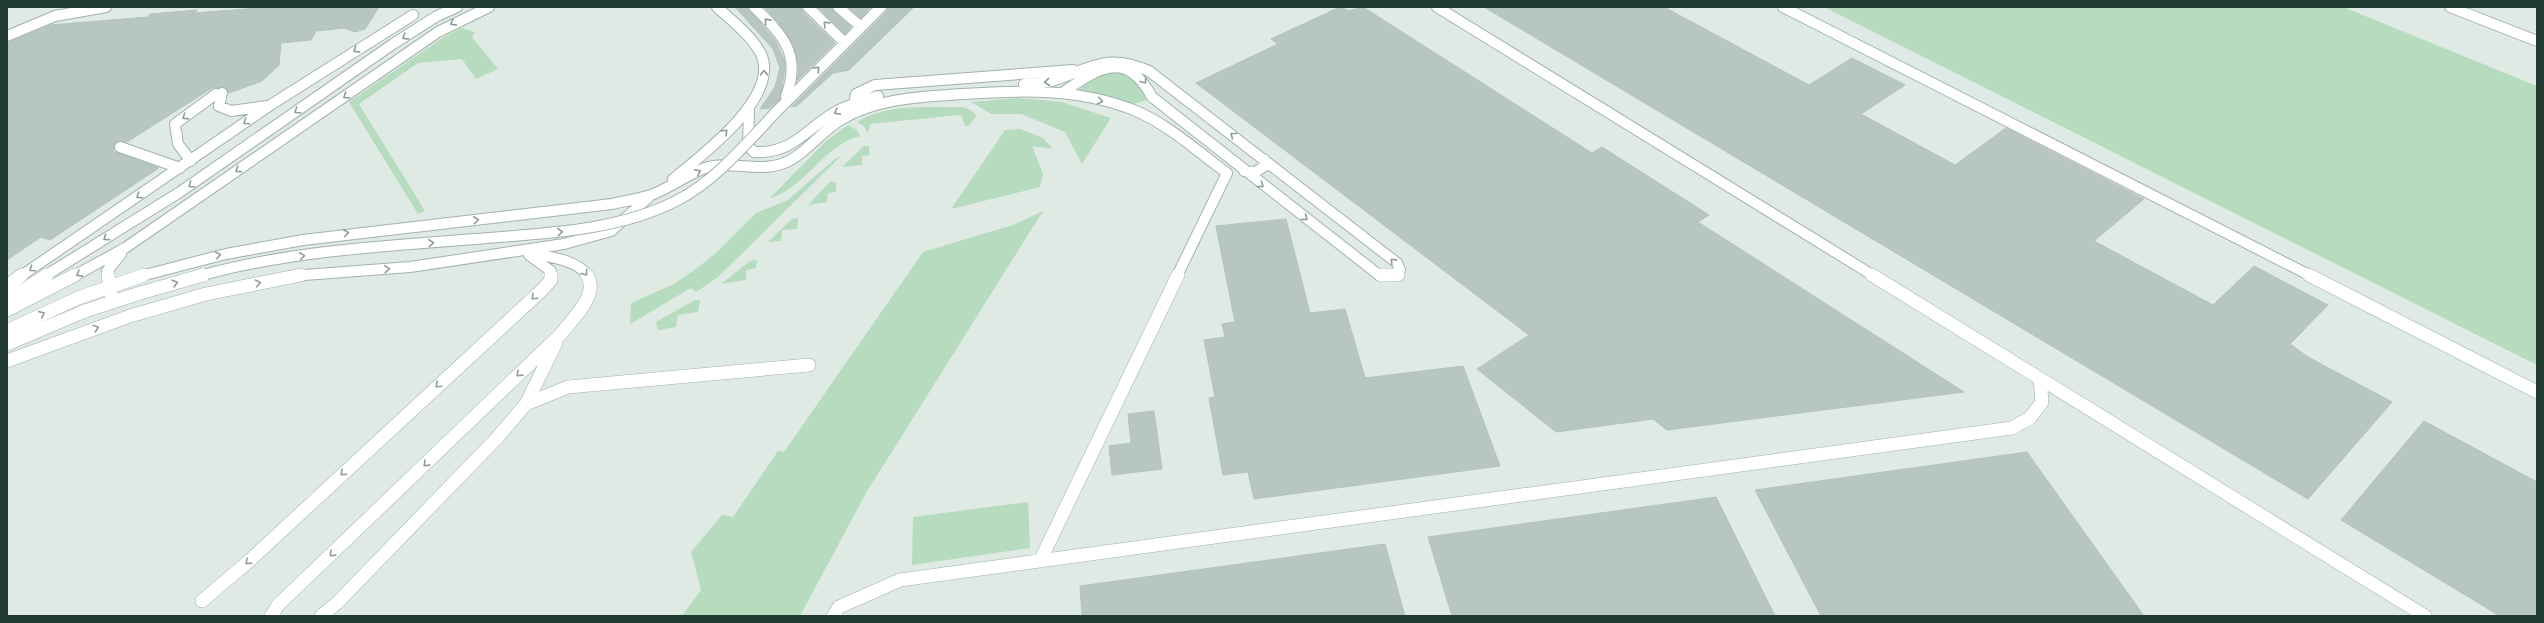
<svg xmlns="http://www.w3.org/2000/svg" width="2544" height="623" font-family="'Open Sans',sans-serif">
	<rect width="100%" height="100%" fill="#dfeae4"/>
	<path fill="#b7dbbe" d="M 1824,7 L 2343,7 L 2537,86 L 2537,365 Z
		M 461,28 L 475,32 L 472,37 L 498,69 L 476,79 L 462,59 L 418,63 L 359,104 L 425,211 L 418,214 L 349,102 L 441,39 Z
		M 1114,71 L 1132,76 L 1147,100 L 1134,104 L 1081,92 L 1079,89 L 1092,78 Z
		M 1019,98 L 1062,102 L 1111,118 L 1082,164 L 1065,132 L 1021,114 L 991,114 L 971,102 Z
		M 963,107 L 972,111 L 977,116 L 968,126 L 965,126 L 962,116 L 959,115 L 870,124 L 868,133 L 864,126 L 857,122 C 889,103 927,108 963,107 Z
		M 848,125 L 857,130 L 860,136 C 823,145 806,188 770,198 L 826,141 Z
		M 1020,129 L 1043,138 L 1053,149 L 1032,146 L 1043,174 L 1040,187 L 951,209 L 1005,130 Z
		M 864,146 L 869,146 L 869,155 L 862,156 L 862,165 L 842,167 Z
		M 841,156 L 718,277 L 696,292 L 691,288 L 630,324 L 631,303 L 674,284 L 696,269 L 717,252 L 756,213 L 788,200 L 836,158 Z
		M 830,182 L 836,182 L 836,192 L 828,193 L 827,202 L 808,205 Z
		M 1043,211 L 866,493 L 800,616 L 682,616 L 701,590 L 691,552 L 722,515 L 733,517 L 778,451 L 784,452 L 923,252 L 1013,225 Z
		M 798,218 L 797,229 L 782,230 L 781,241 L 768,242 L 792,219 Z
		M 757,260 L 756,268 L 746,270 L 746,280 L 721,284 L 750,261 Z
		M 695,300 L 700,300 L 698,312 L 678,315 L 676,327 L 658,330 L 656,322 Z
		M 1028,502 L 1030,548 L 912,565 L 913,517 Z"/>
	<path fill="#b7c7c0" stroke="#b1c3ba" d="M 271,7 L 379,7 L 365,29 L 355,32 L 344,28 L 316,31 L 311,40 L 281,43 L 279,65 L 262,81 L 229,93 L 224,87 L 212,88 L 127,142 L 116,142 L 113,151 L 159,168 L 50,240 L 41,237 L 7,260 L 7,43 L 51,25 L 148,17 L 150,14 L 197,10 L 195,13 Z
		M 735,7 L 747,7 L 775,40 L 784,59 L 785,69 L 780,99 L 770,108 L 760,109 L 775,87 L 780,68 L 773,49 Z
		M 764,7 L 801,7 L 803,12 L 835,43 L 797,81 L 799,68 L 793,44 L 779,23 Z
		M 818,7 L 831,7 L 834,12 L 851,27 L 845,34 Z
		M 848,7 L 871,7 L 861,18 Z
		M 888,7 L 914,7 L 849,70 L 833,73 L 797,106 L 791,107 L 886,12 Z
		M 1340,7 L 1349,11 L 1363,7 L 1592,153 L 1602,147 L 1709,215 L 1698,222 L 1964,392 L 1667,430 L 1653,419 L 1556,432 L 1477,369 L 1529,335 L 1196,83 L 1278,44 L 1271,39 Z
		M 1484,7 L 1664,7 L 1809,85 L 1852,58 L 1905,85 L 1861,114 L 1955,165 L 2006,128 L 2144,199 L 2094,241 L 2213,305 L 2254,266 L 2328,305 L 2290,344 L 2308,357 L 2392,402 L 2308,499 Z
		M 1286,219 L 1310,313 L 1345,309 L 1365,378 L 1463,366 L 1500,466 L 1254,499 L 1248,472 L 1223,475 L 1209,398 L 1215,397 L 1204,340 L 1225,337 L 1222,324 L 1235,322 L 1216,226 Z
		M 1154,411 L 1162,469 L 1112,475 L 1109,446 L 1131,443 L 1128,414 Z
		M 2424,421 L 2537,482 L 2537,616 L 2500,616 L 2341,520 Z
		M 2027,452 L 2144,616 L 1821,616 L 1755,490 Z
		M 1716,497 L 1775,616 L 1452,616 L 1428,537 Z
		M 1385,544 L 1405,616 L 1082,616 L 1080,586 Z"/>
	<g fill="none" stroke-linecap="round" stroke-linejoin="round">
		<g stroke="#a2b1ab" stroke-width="12">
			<path id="service-far1" d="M 754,7 C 783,35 802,55 786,96
				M 808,7 L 844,42
				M 838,7 L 860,26
				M 1437,7 L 1874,276
				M 1783,7 L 2311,276
				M 2450,7 L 2537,41
				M 7,36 L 55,16 L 106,7
				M 1024,84 C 1034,83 1046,83 1055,80 C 1093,67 1107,53 1149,71 L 1397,263 L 1400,270 L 1398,276 L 1394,276
				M 222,93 L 219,106 L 231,111 L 267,106
				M 1062,93 C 1098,68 1126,49 1152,97 L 1379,275 L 1386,276
				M 854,104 L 856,94 L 875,85 L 1073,70
				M 749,108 L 748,146 L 754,152 C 794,154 806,128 837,111 C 850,104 864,100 878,96
				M 780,108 L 881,7
				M 120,147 L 180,168
				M 191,161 L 178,144 L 175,124 L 216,94
				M 1244,171 L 1255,172 L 1265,166 L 1264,159
				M 673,179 C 701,156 781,97 761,54 C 752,36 731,20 717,7
				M 530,253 C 549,257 576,259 588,276
				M 529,255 L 551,271 L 551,276
				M 21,276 L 272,104 L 413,15
				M 45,276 L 180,192 L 393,44 L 437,16 L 457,7
				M 74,276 L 125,248 L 438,32 L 489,7
				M 108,276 L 107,271 L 121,254
				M 141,276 L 226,254 L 303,240 L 612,204 C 625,201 639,199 651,195 C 670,188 686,175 705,168 C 731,160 759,173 784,163 C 804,156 822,130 842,119 C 879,98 920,97 962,94 C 1021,90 1080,88 1136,111 C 1169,125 1198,152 1227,173 L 1177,276
				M 291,276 L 410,267 L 564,244 L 611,231 L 649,197"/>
		</g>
		<g stroke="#a2b1ab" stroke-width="14">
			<path id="service" d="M 108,275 L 111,294
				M 1381,275 L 1398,275
				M 1872,275 L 2425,616
				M 2309,275 L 2537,392
				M 7,286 L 22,275
				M 7,301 L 47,275
				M 7,310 L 75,275
				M 7,331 L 78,298 L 144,275
				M 7,344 L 85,311 L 137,294
				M 7,361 L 130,316 L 206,294 L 301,275
				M 526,404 L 568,387 L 809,365
				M 1040,561 L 1178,275
				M 202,601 L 249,561 L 542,290 L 551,280 L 551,275
				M 271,616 L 278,605 L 560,335 C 571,320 600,295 587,275
				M 321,616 L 337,603 L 496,439 L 526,404 L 556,343
				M 833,616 L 839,607 L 900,580 L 2012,428 L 2030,418 L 2042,402 L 2040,379"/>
		</g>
		<use href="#service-far1" stroke="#fff" stroke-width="10"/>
		<use href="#service" stroke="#fff" stroke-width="13"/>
		<g stroke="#a2b1ab" stroke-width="12" stroke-linecap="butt">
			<path id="service-bridge-far1" d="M 199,276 C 289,251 383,246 476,239 C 544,233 616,232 678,200 C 718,179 749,140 780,108"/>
		</g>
		<g stroke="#a2b1ab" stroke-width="14" stroke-linecap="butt">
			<path id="service-bridge" d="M 137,294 L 203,275"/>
		</g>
		<use href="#service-bridge-far1" stroke="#fff" stroke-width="10"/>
		<use href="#service-bridge" stroke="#fff" stroke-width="13"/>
	</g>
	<defs><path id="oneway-chevron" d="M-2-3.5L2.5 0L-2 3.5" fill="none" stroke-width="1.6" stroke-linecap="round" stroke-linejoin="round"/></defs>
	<g stroke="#909c98">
		<use href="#oneway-chevron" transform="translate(767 21) rotate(-132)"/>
		<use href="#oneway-chevron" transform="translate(453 23) rotate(151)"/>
		<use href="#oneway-chevron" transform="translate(826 24) rotate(-136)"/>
		<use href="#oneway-chevron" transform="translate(405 37) rotate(147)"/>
		<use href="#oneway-chevron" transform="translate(356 50) rotate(147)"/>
		<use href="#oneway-chevron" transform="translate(817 69) rotate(-46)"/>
		<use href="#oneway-chevron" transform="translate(764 73) rotate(-92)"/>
		<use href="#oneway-chevron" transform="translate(1144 81) rotate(54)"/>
		<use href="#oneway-chevron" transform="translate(1047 82) rotate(174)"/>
		<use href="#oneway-chevron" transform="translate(346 96) rotate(145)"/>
		<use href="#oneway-chevron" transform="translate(1100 101) rotate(11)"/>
		<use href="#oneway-chevron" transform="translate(297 111) rotate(145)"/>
		<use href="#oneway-chevron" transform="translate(837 112) rotate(152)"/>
		<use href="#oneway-chevron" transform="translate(185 117) rotate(146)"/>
		<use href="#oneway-chevron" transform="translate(246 122) rotate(145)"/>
		<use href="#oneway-chevron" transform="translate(725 132) rotate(-44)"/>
		<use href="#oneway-chevron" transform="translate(1233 135) rotate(-142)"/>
		<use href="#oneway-chevron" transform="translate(238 170) rotate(146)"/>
		<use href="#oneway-chevron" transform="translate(698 172) rotate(-27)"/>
		<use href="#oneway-chevron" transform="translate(191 185) rotate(145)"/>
		<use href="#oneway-chevron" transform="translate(1261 185) rotate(37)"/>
		<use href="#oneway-chevron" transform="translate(139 196) rotate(146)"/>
		<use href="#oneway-chevron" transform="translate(1305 218) rotate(38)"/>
		<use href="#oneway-chevron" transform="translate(476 220) rotate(-6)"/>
		<use href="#oneway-chevron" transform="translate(560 232) rotate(-5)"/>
		<use href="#oneway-chevron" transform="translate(346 233) rotate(-8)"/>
		<use href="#oneway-chevron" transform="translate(106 238) rotate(146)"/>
		<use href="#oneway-chevron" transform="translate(431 243) rotate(-5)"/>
		<use href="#oneway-chevron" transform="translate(218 255) rotate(-12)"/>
		<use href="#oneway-chevron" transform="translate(302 256) rotate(-8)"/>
		<use href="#oneway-chevron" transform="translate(1393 261) rotate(-136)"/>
		<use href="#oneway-chevron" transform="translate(32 269) rotate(145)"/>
		<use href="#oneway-chevron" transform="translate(387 269) rotate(-4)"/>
		<use href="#oneway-chevron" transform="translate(585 273) rotate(54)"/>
		<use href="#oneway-chevron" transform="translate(79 274) rotate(151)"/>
		<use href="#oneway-chevron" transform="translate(175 283) rotate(-16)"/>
		<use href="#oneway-chevron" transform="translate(258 283) rotate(-12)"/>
		<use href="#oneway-chevron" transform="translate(534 297) rotate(137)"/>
		<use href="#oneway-chevron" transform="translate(42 314) rotate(-24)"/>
		<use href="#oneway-chevron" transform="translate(96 328) rotate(-19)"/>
		<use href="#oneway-chevron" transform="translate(519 374) rotate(136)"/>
		<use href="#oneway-chevron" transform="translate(438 385) rotate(137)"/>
		<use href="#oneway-chevron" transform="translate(426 464) rotate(136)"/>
		<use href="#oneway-chevron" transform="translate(343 473) rotate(137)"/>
		<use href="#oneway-chevron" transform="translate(332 554) rotate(136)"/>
		<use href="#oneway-chevron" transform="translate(248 562) rotate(138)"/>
	</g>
	<rect width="2544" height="623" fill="none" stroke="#203931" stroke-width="16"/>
</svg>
